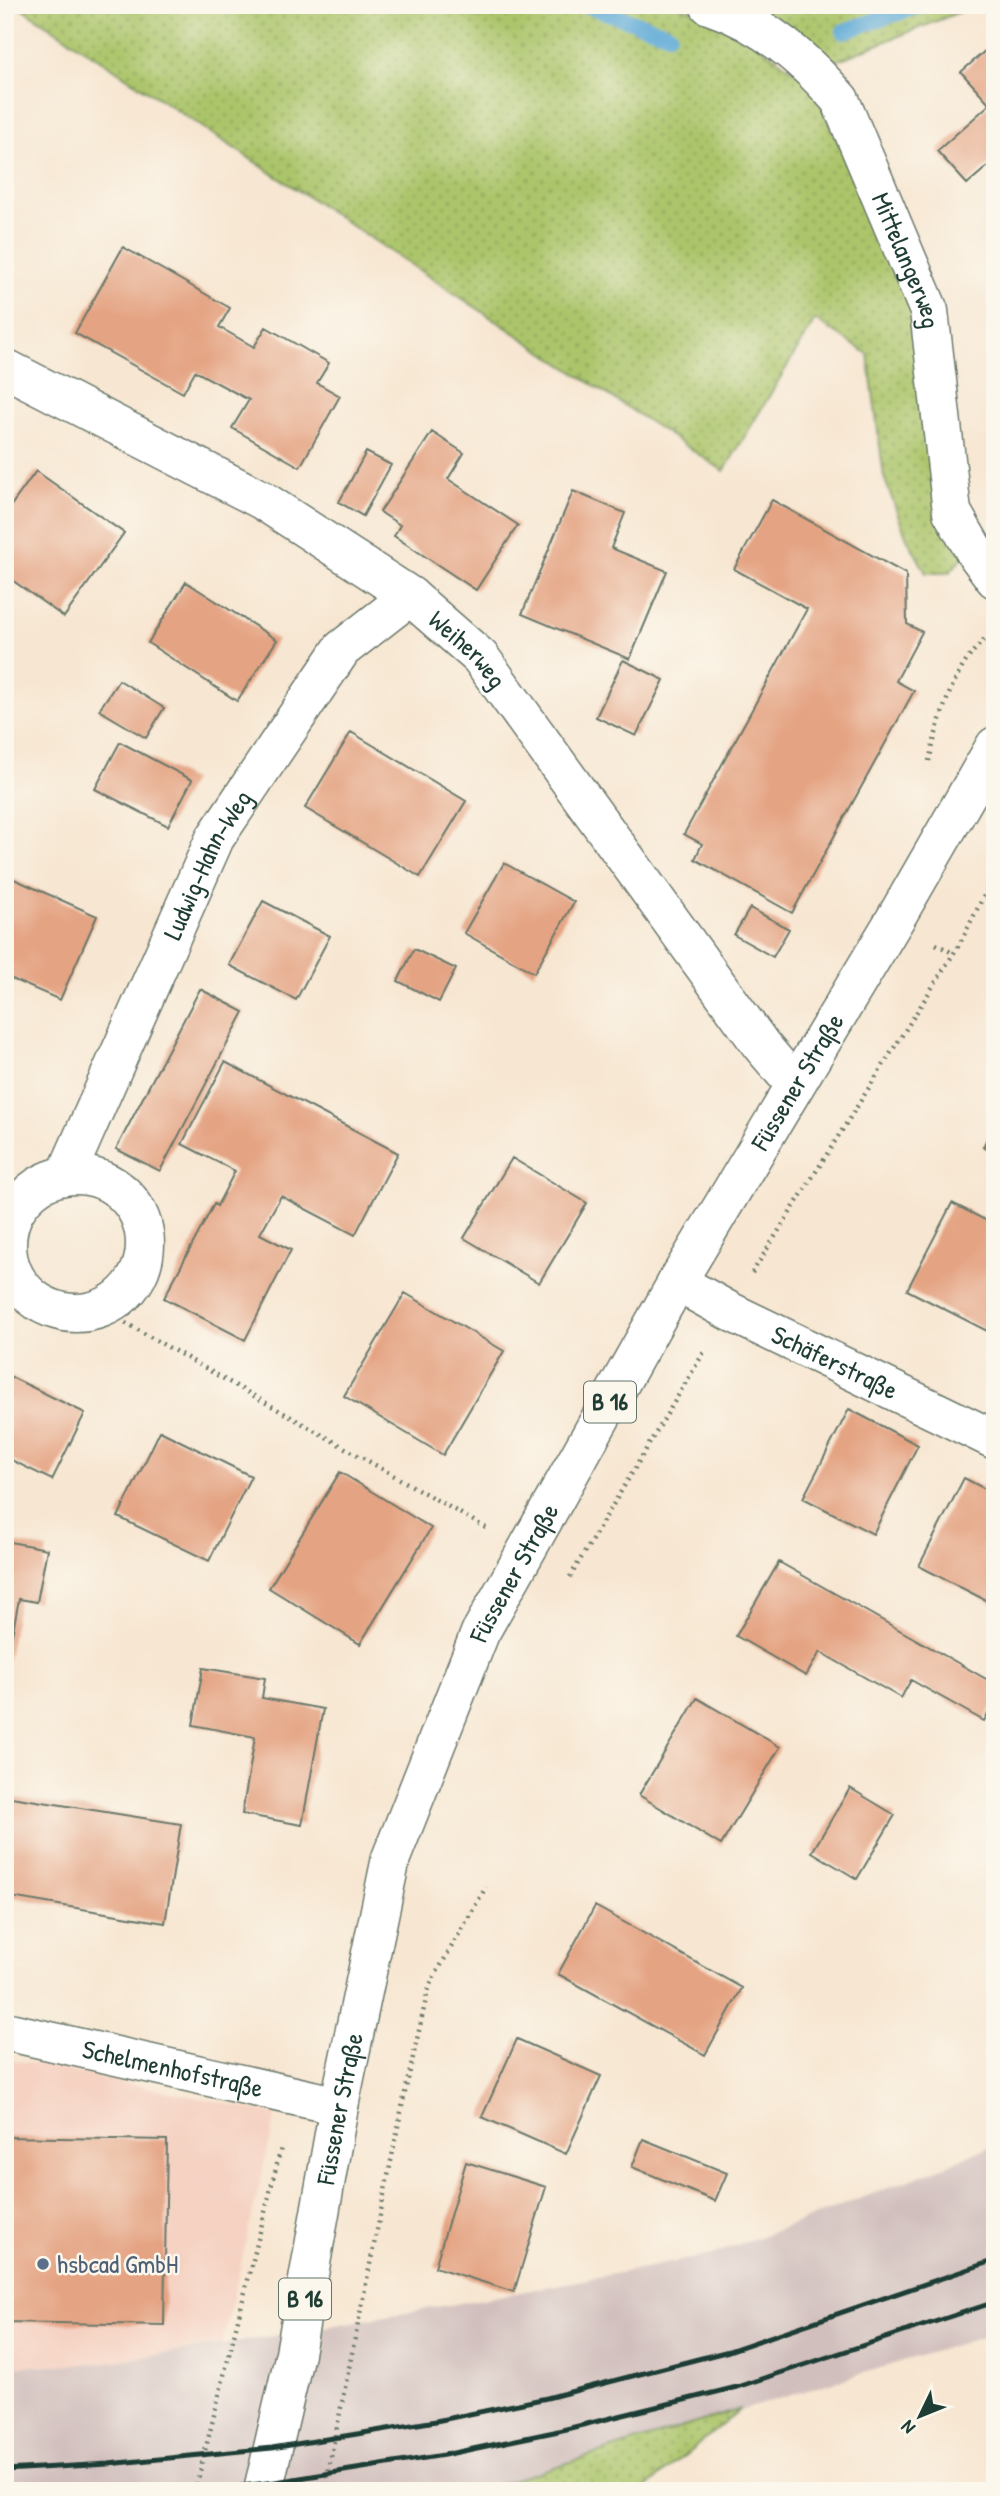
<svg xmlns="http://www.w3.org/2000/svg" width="1000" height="2496" font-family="'Patrick Hand',sans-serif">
	<defs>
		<pattern id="grass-dots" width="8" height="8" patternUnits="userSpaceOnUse" patternTransform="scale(1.75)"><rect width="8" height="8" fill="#acc56b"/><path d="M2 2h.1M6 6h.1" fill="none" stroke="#8ba159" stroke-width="1.8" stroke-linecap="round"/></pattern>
	</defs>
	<rect width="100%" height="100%" fill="#fbf7ec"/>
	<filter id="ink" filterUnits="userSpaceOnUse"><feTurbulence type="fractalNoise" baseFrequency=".0143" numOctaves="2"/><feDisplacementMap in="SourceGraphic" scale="14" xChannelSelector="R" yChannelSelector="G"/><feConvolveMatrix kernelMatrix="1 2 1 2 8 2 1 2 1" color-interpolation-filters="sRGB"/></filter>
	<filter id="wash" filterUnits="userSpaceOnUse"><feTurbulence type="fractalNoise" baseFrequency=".00686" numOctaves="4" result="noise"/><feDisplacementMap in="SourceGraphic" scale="28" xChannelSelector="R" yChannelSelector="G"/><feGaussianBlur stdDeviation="1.57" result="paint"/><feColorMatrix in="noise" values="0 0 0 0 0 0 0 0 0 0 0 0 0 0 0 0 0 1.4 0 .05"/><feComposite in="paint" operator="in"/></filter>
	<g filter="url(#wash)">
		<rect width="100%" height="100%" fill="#f7e6d1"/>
		<path fill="#f5d2c2" d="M 5,2058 L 276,2114 L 222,2345 L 102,2363 L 5,2367 Z"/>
		<path fill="#d1bfbd" d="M 995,2144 L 995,2333 L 477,2491 L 5,2491 L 5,2367 L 102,2363 L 222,2345 L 511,2294 L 711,2255 L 946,2166 Z"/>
		<path fill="url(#grass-dots)" stroke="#668150" stroke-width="2" d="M 17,5 L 676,5 L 726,22 L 811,83 L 917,311 L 963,557 L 949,573 L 926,573 L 906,536 L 884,477 L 868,354 L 815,320 L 724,471 Z
			M 739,5 L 977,5 L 821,67 Z
			M 741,2409 L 642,2491 L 477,2491 Z"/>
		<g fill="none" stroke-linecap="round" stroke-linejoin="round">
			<path stroke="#5faad7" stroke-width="16" d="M 585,5 L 669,34
				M 844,31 L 922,5"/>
		</g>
		<g id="blocks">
			<path fill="#e4a382" d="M 995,42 L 995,160 L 967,184 L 937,151 L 990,104 L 961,72 Z
				M 123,247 L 230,308 L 219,327 L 254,347 L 266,327 L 329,363 L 317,383 L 340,396 L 300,467 L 232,428 L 249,400 L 195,371 L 183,393 L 75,333 Z
				M 432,432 L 464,453 L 448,479 L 518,525 L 476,590 L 394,536 L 400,525 L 380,512 Z
				M 366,452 L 391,465 L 363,516 L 339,502 Z
				M 36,471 L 124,533 L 64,617 L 5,575 L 5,514 Z
				M 573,491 L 625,513 L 611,548 L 667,571 L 630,659 L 522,614 Z
				M 772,500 L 906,574 L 907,624 L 922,632 L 896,681 L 914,691 L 792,913 L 695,859 L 702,844 L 684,834 L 807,609 L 734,569 Z
				M 186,582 L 277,640 L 237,701 L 148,643 Z
				M 623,660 L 664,680 L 636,736 L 596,717 Z
				M 119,680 L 164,708 L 146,738 L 99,710 Z
				M 351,732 L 466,801 L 420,877 L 305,808 Z
				M 120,742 L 192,780 L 168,826 L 95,789 Z
				M 504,863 L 574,902 L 534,973 L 464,933 Z
				M 5,875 L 97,916 L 60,1000 L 5,976 Z
				M 263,901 L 330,936 L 296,1000 L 229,965 Z
				M 750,908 L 789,929 L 773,957 L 734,935 Z
				M 414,949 L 456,969 L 439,1002 L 398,981 Z
				M 200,989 L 244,1012 L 160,1171 L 116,1149 Z
				M 225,1062 L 398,1153 L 355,1235 L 281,1196 L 260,1234 L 291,1250 L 245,1340 L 164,1298 L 214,1204 L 217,1206 L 235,1171 L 182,1144 Z
				M 995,1122 L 995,1153 L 983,1147 Z
				M 512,1158 L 587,1203 L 539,1283 L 464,1238 Z
				M 952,1203 L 995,1225 L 995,1322 L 989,1332 L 907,1290 Z
				M 405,1293 L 504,1351 L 443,1455 L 344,1396 Z
				M 5,1374 L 85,1413 L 52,1480 L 5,1457 Z
				M 849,1409 L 918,1445 L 873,1534 L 803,1498 Z
				M 160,1431 L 251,1476 L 209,1561 L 118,1517 Z
				M 340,1472 L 431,1528 L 360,1644 L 269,1588 Z
				M 964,1478 L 995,1494 L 995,1605 L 919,1566 Z
				M 5,1541 L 47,1549 L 37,1602 L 19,1599 L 7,1662 Z
				M 779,1562 L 995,1684 L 995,1701 L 984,1721 L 911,1680 L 901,1698 L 820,1652 L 806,1676 L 736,1636 Z
				M 203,1668 L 265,1678 L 262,1698 L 323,1709 L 302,1825 L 242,1814 L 255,1737 L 193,1725 Z
				M 697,1698 L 780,1747 L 721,1845 L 639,1795 Z
				M 850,1788 L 895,1815 L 857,1879 L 812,1852 Z
				M 5,1796 L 181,1824 L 165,1923 L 5,1896 Z
				M 595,1906 L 742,1988 L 705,2055 L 558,1974 Z
				M 517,2039 L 601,2076 L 566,2154 L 482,2117 Z
				M 5,2137 L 167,2140 L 164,2325 L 5,2322 Z
				M 643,2139 L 727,2173 L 715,2201 L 632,2167 Z
				M 466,2162 L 546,2187 L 514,2292 L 435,2267 Z"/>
		</g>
	</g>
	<g filter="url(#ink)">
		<use href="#blocks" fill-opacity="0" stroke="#6b786b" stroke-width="2"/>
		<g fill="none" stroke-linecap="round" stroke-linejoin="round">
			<g stroke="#6b786b" stroke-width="41">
				<g id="minor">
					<path id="s1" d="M 709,5 C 761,22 805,59 840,100 L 929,311 L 952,512 L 975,552 L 995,579"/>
					<path id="s2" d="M 5,368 L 262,500 L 410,596 L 480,657 L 761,1045 L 795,1085"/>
					<path id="s3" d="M 66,1175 L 215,838 L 342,649 L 410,596"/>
					<circle cx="76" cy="1244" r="69"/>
					<path id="s4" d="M 677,1282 L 729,1311 L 995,1440"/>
					<path id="s5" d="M 5,2031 L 339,2106"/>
				</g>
			</g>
			<g stroke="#6b786b" stroke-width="41">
				<g id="major">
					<path id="s6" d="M 263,2491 L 295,2353 L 339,2106 L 391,1858 L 480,1633 L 677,1282 L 894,921 L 995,746"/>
				</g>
			</g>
			<path stroke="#6b786b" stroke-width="4.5" stroke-dasharray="2 5" stroke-linecap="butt" d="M 929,761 C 940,715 955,659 995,631
				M 936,944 L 953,953
				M 752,1273 L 959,945 L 995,874
				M 101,1309 L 486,1528
				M 570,1577 L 704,1352
				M 195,2491 L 281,2148
				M 324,2491 L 404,2097 L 429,1986 L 486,1887"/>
			<use href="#minor" stroke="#fff" stroke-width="38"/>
			<use href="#major" stroke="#fff" stroke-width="38"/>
			<path stroke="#1f3d34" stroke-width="5" d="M 5,2470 L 108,2464 L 272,2448 L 436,2421 L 547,2398 L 729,2351 L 995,2260
				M 199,2491 L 275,2482 L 444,2455 L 554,2432 L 737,2387 L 995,2302"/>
		</g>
	</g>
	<circle fill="#5c6f8a" stroke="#fbf7ec" stroke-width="2.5" cx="43" cy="2264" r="7"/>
	<g text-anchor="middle" stroke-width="5" stroke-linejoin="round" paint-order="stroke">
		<g fill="#fbf7ec" stroke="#61756b" stroke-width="2">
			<rect x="584" y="1381.5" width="52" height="41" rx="5"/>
			<rect x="279" y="2278.5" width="52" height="41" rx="5"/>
		</g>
		<g font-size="24" font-weight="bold" fill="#1f3d34">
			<text x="610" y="1410">B 16</text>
			<text x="305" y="2307">B 16</text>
		</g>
		<g font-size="26" fill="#1f3d34" stroke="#fbf7ec">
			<text dy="9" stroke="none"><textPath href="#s1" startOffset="338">Mittelangerweg</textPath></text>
			<text dy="9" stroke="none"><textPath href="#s2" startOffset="544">Weiherweg</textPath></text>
			<text dy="9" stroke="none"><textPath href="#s3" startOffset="341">Ludwig-Hahn-Weg</textPath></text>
			<text dy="9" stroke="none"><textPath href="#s6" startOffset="1524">Füssener Straße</textPath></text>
			<text dy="9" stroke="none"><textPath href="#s4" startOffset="177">Schäferstraße</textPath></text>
			<text dy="9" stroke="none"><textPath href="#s6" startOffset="957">Füssener Straße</textPath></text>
			<text dy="9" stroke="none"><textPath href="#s5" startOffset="172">Schelmenhofstraße</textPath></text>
			<text dy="9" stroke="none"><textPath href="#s6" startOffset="390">Füssener Straße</textPath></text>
		</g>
		<g font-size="26" fill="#4e5e75" stroke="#fbf7ec" text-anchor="start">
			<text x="57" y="2273">hsbcad GmbH</text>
		</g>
	</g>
	<rect width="1000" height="2496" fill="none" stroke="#fbf7ec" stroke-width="28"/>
	<g transform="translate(920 2416) rotate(227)" stroke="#fbf7ec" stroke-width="5" paint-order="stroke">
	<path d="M0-5L12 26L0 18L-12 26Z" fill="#1f3d34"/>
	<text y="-10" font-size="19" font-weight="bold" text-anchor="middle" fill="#1f3d34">N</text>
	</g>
</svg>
